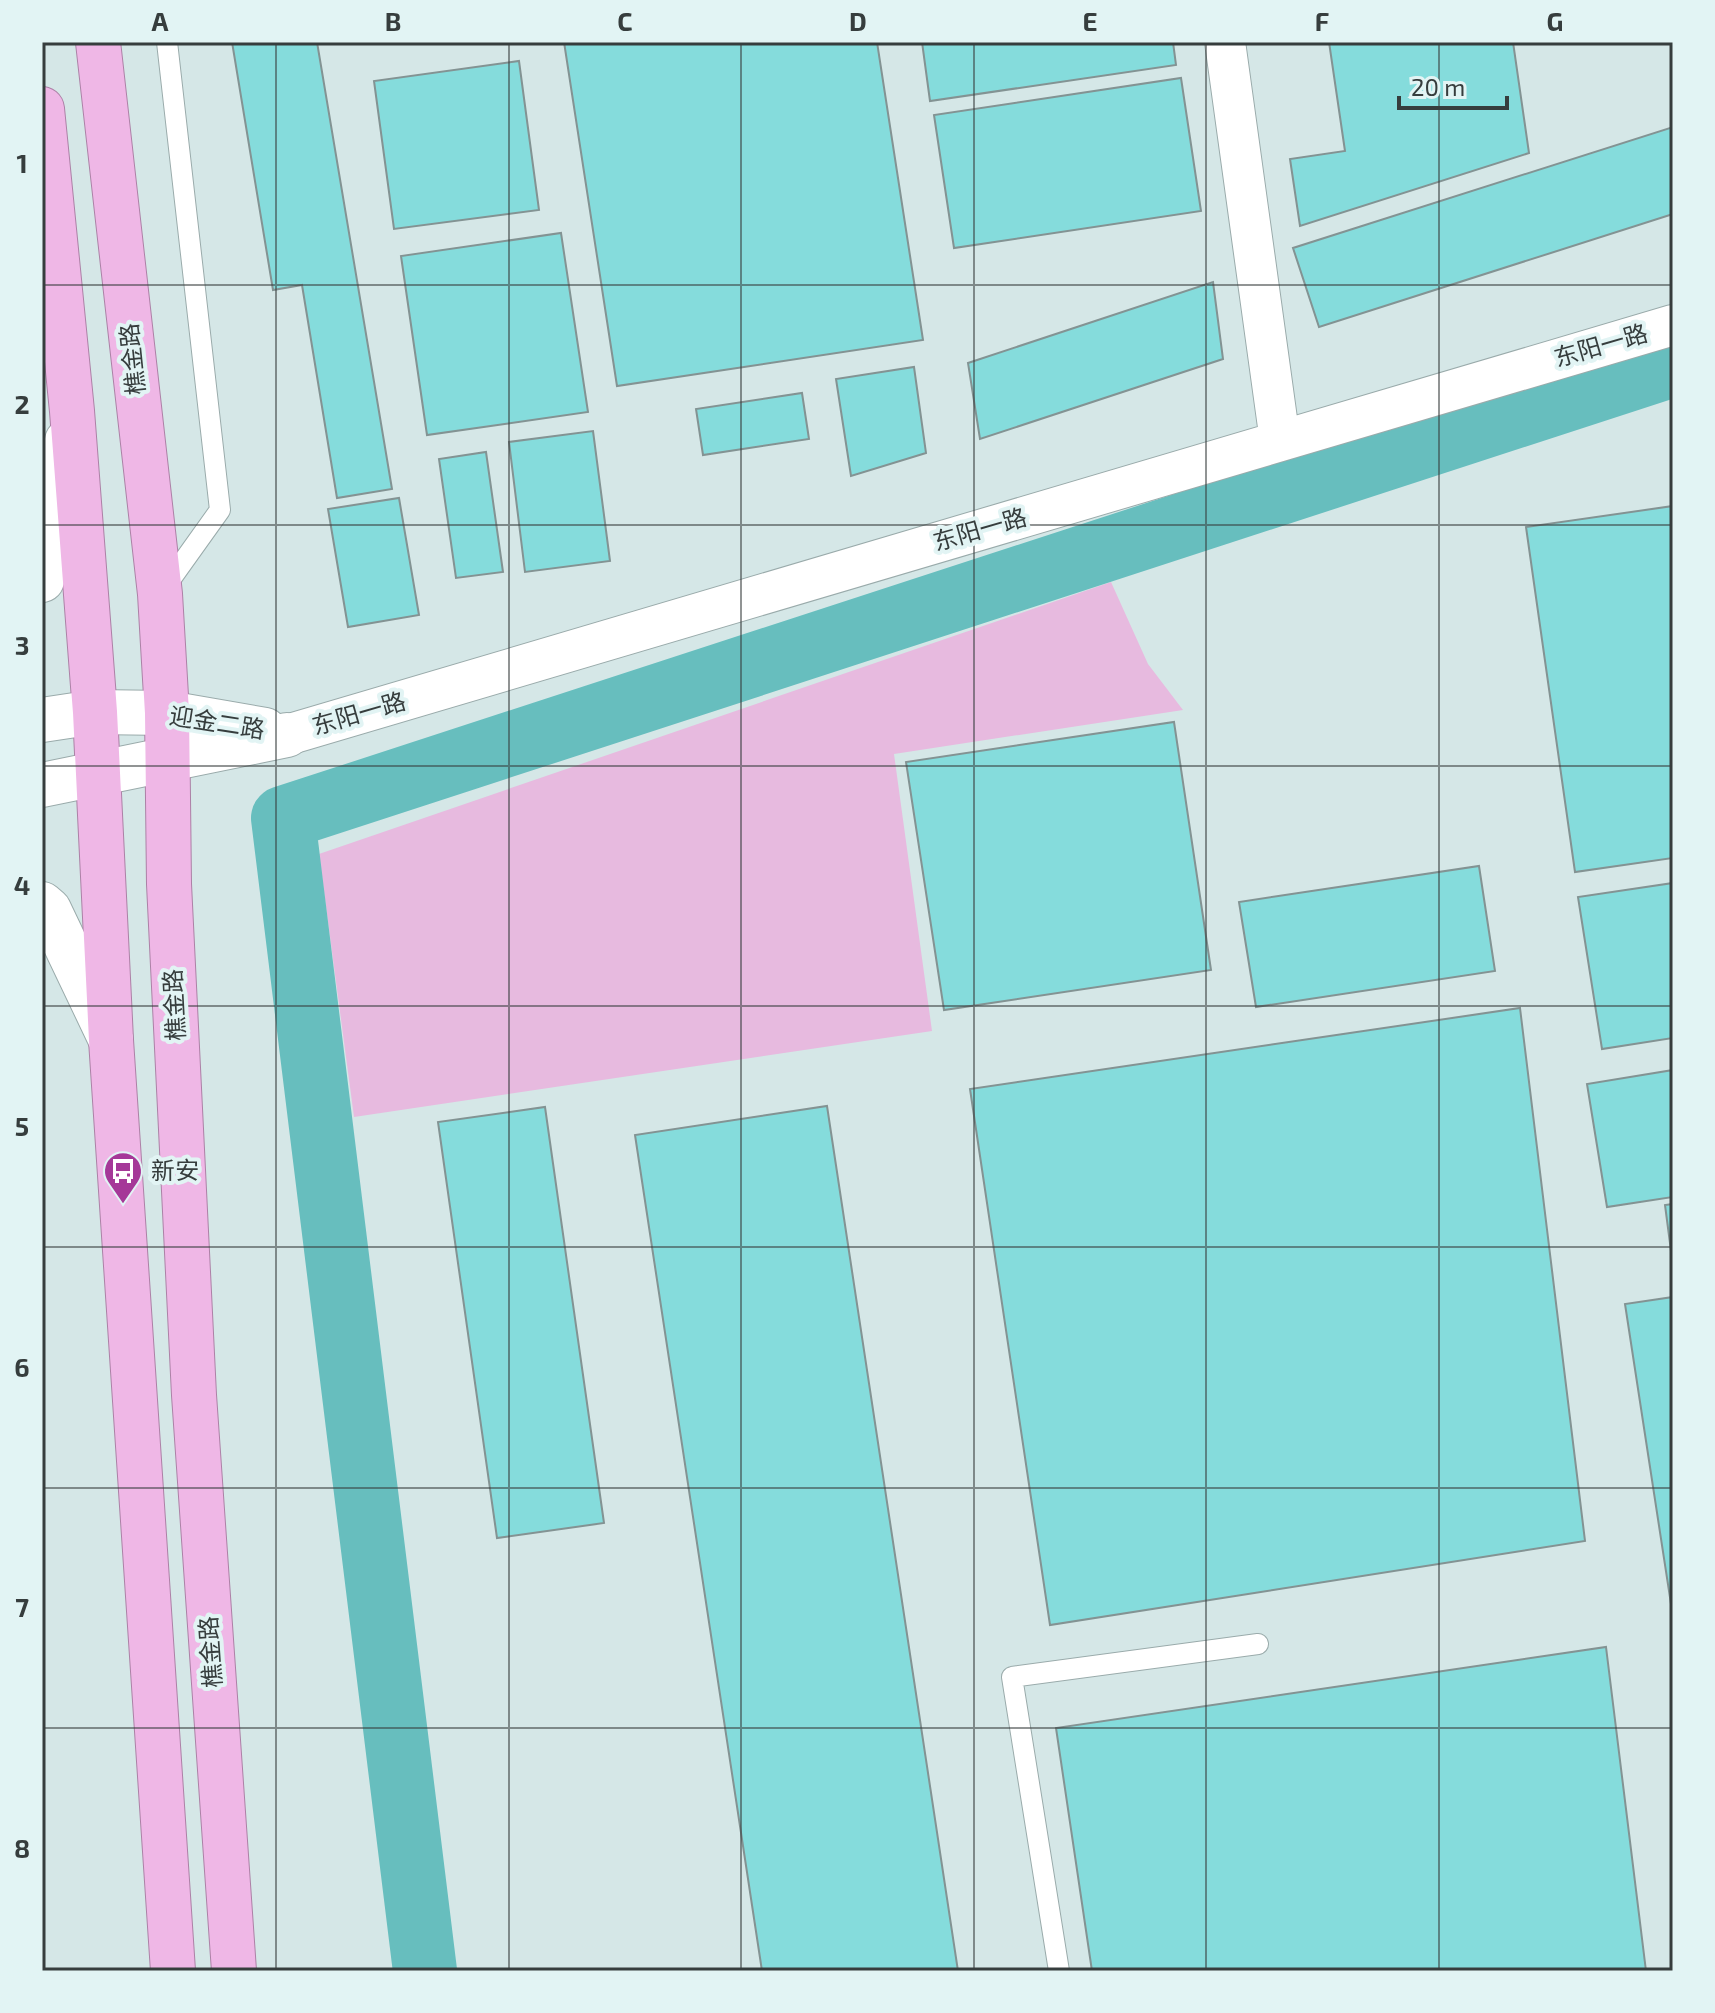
<svg xmlns="http://www.w3.org/2000/svg" width="1715" height="2013" font-family="'Exo 2','Noto Sans SC',sans-serif">
	<rect width="100%" height="100%" fill="#d5e7e7"/>
	<path fill="#e7badf" d="M 1111,582 L 1148,664 L 1183,710 L 894,754 L 932,1031 L 354,1117 L 319,854 Z"/>
	<g fill="none" stroke-linecap="round" stroke-linejoin="round">
		<path stroke="#67bebe" stroke-width="64" d="M 425,1971 L 283,818 L 1673,365"/>
	</g>
	<path fill="#85dcdc" stroke="#839393" stroke-width="2" d="M 232,42 L 317,42 L 392,489 L 337,498 L 302,285 L 273,290 Z
		M 564,42 L 877,42 L 923,340 L 617,386 Z
		M 922,42 L 1173,42 L 1176,65 L 930,101 Z
		M 1329,42 L 1513,42 L 1529,153 L 1300,226 L 1290,159 L 1345,151 Z
		M 519,61 L 539,210 L 394,229 L 374,81 Z
		M 1181,78 L 1201,211 L 954,248 L 934,115 Z
		M 1673,127 L 1673,214 L 1319,327 L 1293,248 Z
		M 561,233 L 588,412 L 427,435 L 401,256 Z
		M 1213,282 L 1223,359 L 980,439 L 968,363 Z
		M 914,367 L 926,453 L 851,476 L 836,379 Z
		M 802,393 L 809,439 L 703,455 L 696,409 Z
		M 593,431 L 610,561 L 525,572 L 509,442 Z
		M 486,452 L 503,572 L 456,578 L 439,459 Z
		M 399,498 L 419,615 L 348,627 L 328,509 Z
		M 1673,506 L 1673,858 L 1575,872 L 1526,527 Z
		M 1174,722 L 1211,970 L 944,1010 L 906,762 Z
		M 1479,866 L 1495,971 L 1256,1007 L 1239,902 Z
		M 1673,883 L 1673,1038 L 1602,1049 L 1578,897 Z
		M 1520,1008 L 1585,1541 L 1050,1625 L 970,1089 Z
		M 1673,1070 L 1673,1197 L 1607,1207 L 1587,1084 Z
		M 827,1106 L 958,1971 L 762,1971 L 635,1135 Z
		M 545,1107 L 604,1523 L 497,1538 L 438,1122 Z
		M 1673,1204 L 1673,1266 L 1665,1205 Z
		M 1673,1297 L 1673,1604 L 1671,1604 L 1625,1304 Z
		M 1606,1647 L 1646,1971 L 1092,1971 L 1056,1728 Z"/>
	<g fill="none" stroke-linecap="round" stroke-linejoin="round">
		<g stroke="#9aabab" stroke-width="22">
			<path id="service" d="M 165,587 L 220,510 L 167,42
				M 1059,1971 L 1012,1677 L 1258,1644"/>
		</g>
		<g stroke="#9aabab" stroke-width="42">
			<path id="minor" d="M 1225,42 L 1280,441
				M 287,735 L 1673,325"/>
		</g>
		<g stroke="#9aabab" stroke-width="46">
			<path id="tertiary" d="M 42,580 L 67,441
				M 42,720 L 95,712 L 167,713 L 265,730
				M 42,785 L 287,735
				M 42,904 L 49,910 L 111,1040"/>
		</g>
		<g stroke="#ac81a6" stroke-width="46">
			<path id="trunk" d="M 98,42 L 160,594 L 167,713 L 169,884 L 194,1395 L 234,1971
				M 42,109 L 72,411 L 95,712 L 111,1040 L 173,1971"/>
		</g>
		<use href="#service" stroke="#fff" stroke-width="20"/>
		<use href="#minor" stroke="#fff" stroke-width="40"/>
		<use href="#tertiary" stroke="#fff" stroke-width="44"/>
		<use href="#trunk" stroke="#efb7e6" stroke-width="44"/>
	</g>
	<path fill="none" stroke="#363d3d" stroke-width="2" stroke-opacity="0.55" d="M 276,42 L 276,1971M 509,42 L 509,1971M 741,42 L 741,1971M 974,42 L 974,1971M 1206,42 L 1206,1971M 1439,42 L 1439,1971M 42,285 L 1673,285M 42,525 L 1673,525M 42,766 L 1673,766M 42,1006 L 1673,1006M 42,1247 L 1673,1247M 42,1488 L 1673,1488M 42,1728 L 1673,1728"/>
	<defs>
		<g id="bus-pin" transform="scale(2)"><path d="M0 17L-7.5 6A9.5 9.5 0 1 1 7.5 6Z" fill="#a53898" stroke="#e2f4f4"/><path d="M-5-6H5V4H4V6H2V4H-2V6H-4V4H-5ZM-3.5-4V0h7V-4ZM-3.5 1.2v1.5H-2V1.2ZM2 1.2v1.5H3.5V1.2Z" fill="#fff"/></g>
	</defs>
	<g fill-rule="evenodd">
		<use href="#bus-pin" x="123" y="1171"/>
	</g>
	<g text-anchor="middle" stroke-width="8" stroke-linejoin="round" paint-order="stroke">
		<g font-size="24" fill="#363d3d" stroke="#e2f4f4">
			<text transform="translate(1601 346) rotate(-16)" y="8">东阳一路</text>
			<text transform="translate(133 359) rotate(-96)" y="8">樵金路</text>
			<text transform="translate(980 530) rotate(-16)" y="8">东阳一路</text>
			<text transform="translate(359 714) rotate(-16)" y="8">东阳一路</text>
			<text transform="translate(217 723) rotate(9)" y="8">迎金二路</text>
			<text transform="translate(175 1005) rotate(-93)" y="8">樵金路</text>
			<text transform="translate(211 1652) rotate(-94)" y="8">樵金路</text>
		</g>
		<g font-size="24" fill="#363d3d" stroke="#e2f4f4" text-anchor="start">
			<text x="151" y="1179">新安</text>
		</g>
	</g>
	<rect width="1715" height="2013" fill="none" stroke="#e2f4f4" stroke-width="88"/>
	<path d="M1399 96v12h108v-12" fill="none" stroke="#363d3d" stroke-width="4"/>
	<text x="1411" y="96" font-size="24" fill="#363d3d" stroke="#e2f4f4" stroke-width="6" paint-order="stroke">20 m</text>
	<rect x="44" y="44" width="1627" height="1925" fill="none" stroke="#363d3d" stroke-width="3"/>
	<g font-size="26" text-anchor="middle" font-weight="bold" fill="#363d3d">
		<text x="160" y="31">A</text>
		<text x="393" y="31">B</text>
		<text x="625" y="31">C</text>
		<text x="858" y="31">D</text>
		<text x="1090" y="31">E</text>
		<text x="1322" y="31">F</text>
		<text x="1555" y="31">G</text>
		<text x="22" y="173">1</text>
		<text x="22" y="414">2</text>
		<text x="22" y="655">3</text>
		<text x="22" y="895">4</text>
		<text x="22" y="1136">5</text>
		<text x="22" y="1377">6</text>
		<text x="22" y="1617">7</text>
		<text x="22" y="1858">8</text>
	</g>
</svg>
